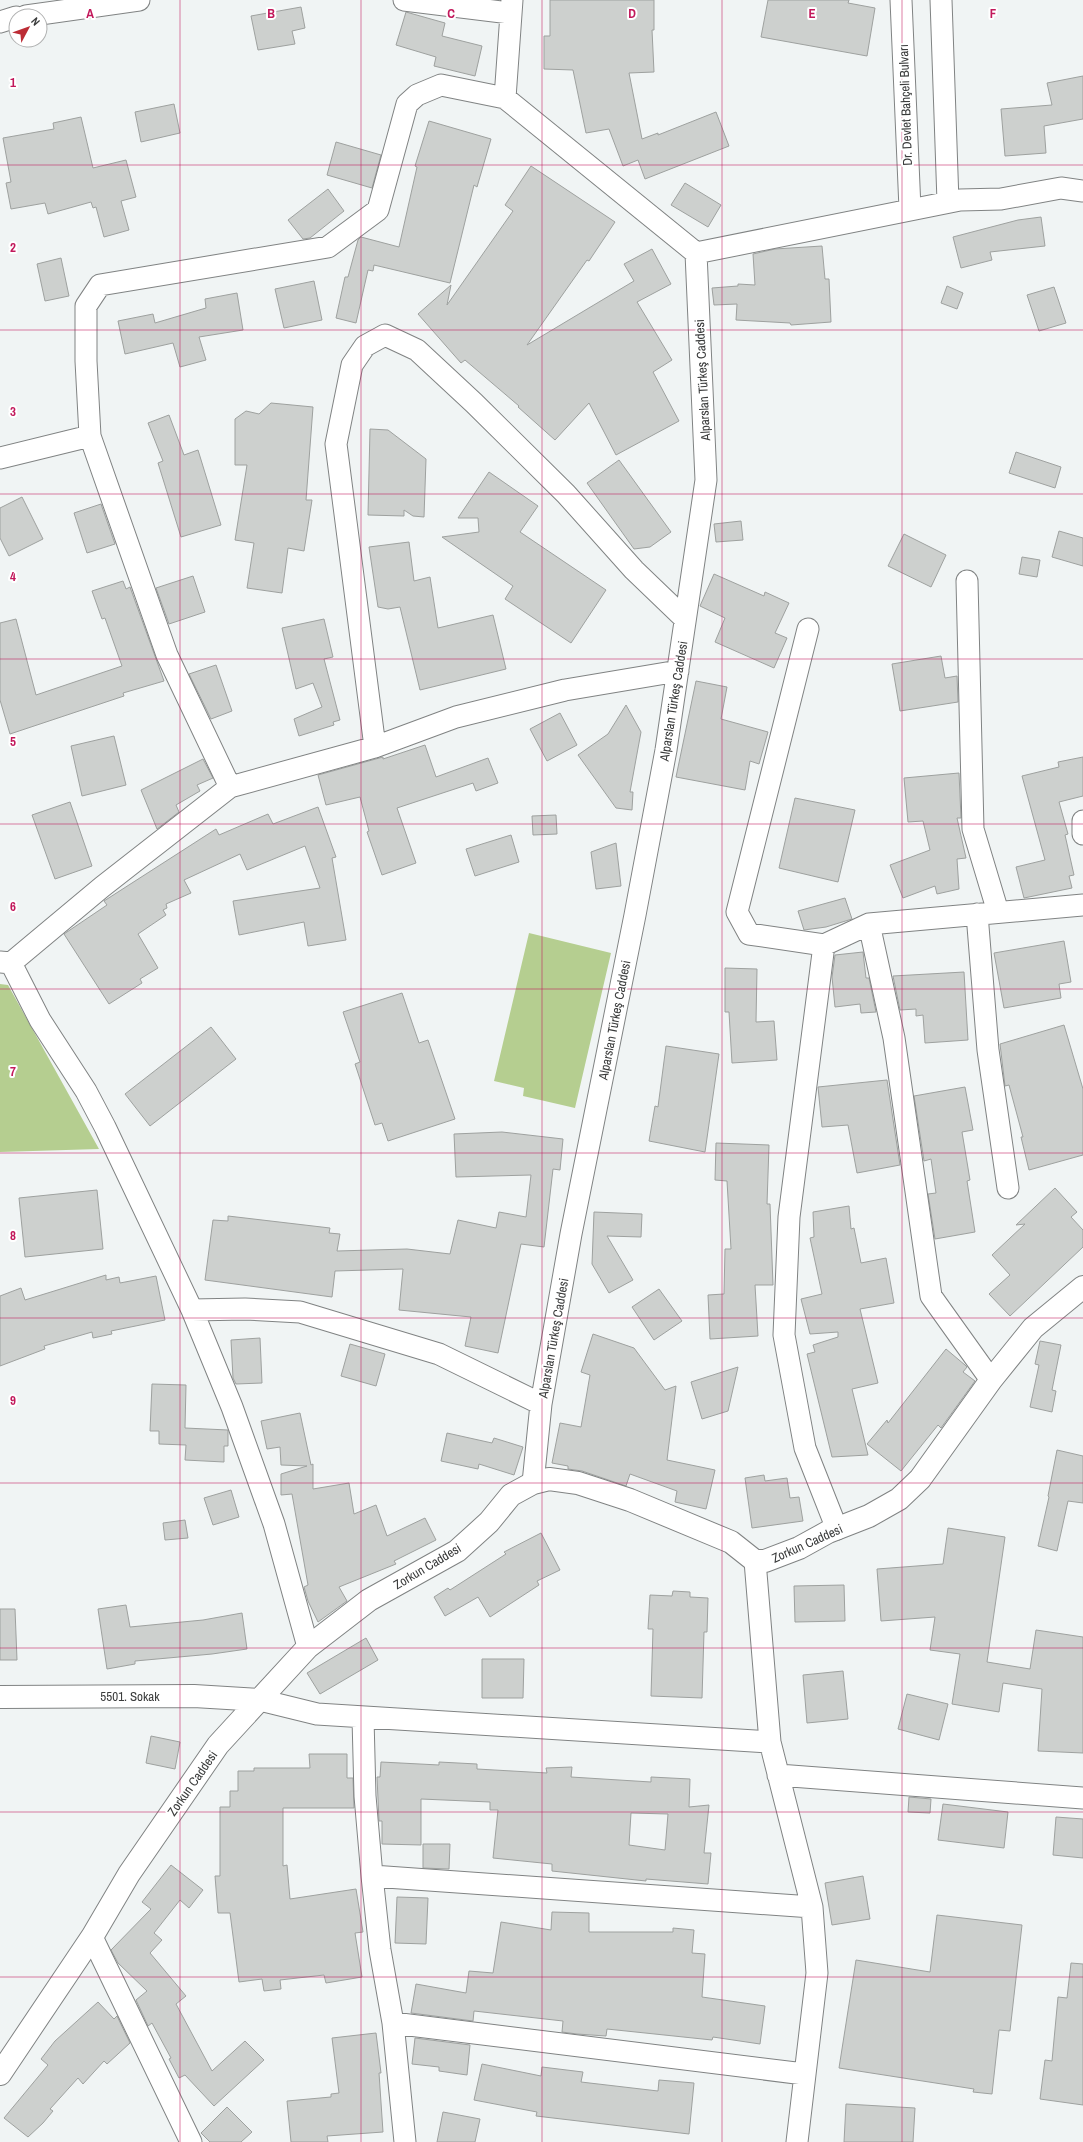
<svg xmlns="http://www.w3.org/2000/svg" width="1083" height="2142" font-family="'Archivo Narrow',sans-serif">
	<rect width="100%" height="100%" fill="#f0f4f4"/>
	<path fill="#b5ce90" d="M 529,933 L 611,953 L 575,1108 L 523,1096 L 524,1088 L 494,1081 Z
		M 0,984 L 8,985 L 99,1149 L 0,1152 Z"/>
	<path fill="#cdd0ce" stroke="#9ea19f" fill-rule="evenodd" d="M 550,0 L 654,0 L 654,30 L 652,30 L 654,72 L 629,73 L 642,139 L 658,133 L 658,135 L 716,112 L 729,146 L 645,179 L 638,160 L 623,166 L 609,129 L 586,133 L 573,70 L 544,69 L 544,36 L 550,36 Z
		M 768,0 L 849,0 L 848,3 L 875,8 L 867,56 L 761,37 Z
		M 301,7 L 305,28 L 292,31 L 295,44 L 258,50 L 251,16 Z
		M 406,12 L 445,23 L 442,36 L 482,46 L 475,76 L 434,66 L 436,57 L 396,45 Z
		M 1083,76 L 1083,119 L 1044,126 L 1046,153 L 1005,156 L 1001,109 L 1052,105 L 1047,83 Z
		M 174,104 L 180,133 L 141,142 L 135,112 Z
		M 81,117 L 93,168 L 126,160 L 136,197 L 121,201 L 129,230 L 104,237 L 96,207 L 93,208 L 91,202 L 48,214 L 45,203 L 11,209 L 6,183 L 11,182 L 3,138 L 54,129 L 53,123 Z
		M 429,121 L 491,139 L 477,187 L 474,185 L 450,283 L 374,265 L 373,271 L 368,270 L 356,323 L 336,318 L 345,277 L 348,277 L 358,240 L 361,237 L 399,247 L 417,167 L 415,166 Z
		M 336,142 L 381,155 L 372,188 L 327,175 Z
		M 531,166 L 615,222 L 589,261 L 587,260 L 527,345 L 634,281 L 624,264 L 652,249 L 671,284 L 637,302 L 672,360 L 653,372 L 679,421 L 616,455 L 589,403 L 555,440 L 518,407 L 519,406 L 465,360 L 461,363 L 418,314 L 451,285 L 447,305 L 513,211 L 505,205 Z
		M 685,183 L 721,205 L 708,227 L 671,205 Z
		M 328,189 L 344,211 L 310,238 L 303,239 L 288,220 Z
		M 1041,217 L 1045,246 L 990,252 L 992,260 L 961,268 L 953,237 L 1018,220 Z
		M 822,246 L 825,279 L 829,279 L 831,322 L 791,325 L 790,323 L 736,320 L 737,304 L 714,305 L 712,288 L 738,286 L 738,284 L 755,285 L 753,254 L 775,249 Z
		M 61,258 L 69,296 L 45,301 L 37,264 Z
		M 314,281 L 322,320 L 284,328 L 275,289 Z
		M 947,286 L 963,293 L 957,309 L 941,303 Z
		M 1054,287 L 1066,323 L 1039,331 L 1027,295 Z
		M 237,293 L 243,330 L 199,337 L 206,360 L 180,367 L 173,343 L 125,354 L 118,321 L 153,314 L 155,323 L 206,308 L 205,299 Z
		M 271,403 L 313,407 L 306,500 L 312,500 L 304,551 L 288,548 L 282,593 L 247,588 L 254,543 L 235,540 L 247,465 L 235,465 L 235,419 L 246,411 L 259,414 Z
		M 169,415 L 184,455 L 198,450 L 221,525 L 181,537 L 158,463 L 163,461 L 148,423 Z
		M 370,429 L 388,430 L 426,459 L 424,517 L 413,516 L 404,510 L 404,516 L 368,515 Z
		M 1016,452 L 1061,467 L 1055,488 L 1009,473 Z
		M 619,460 L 671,532 L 650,547 L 634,549 L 587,483 Z
		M 489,472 L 538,506 L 520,532 L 606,590 L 571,643 L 505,599 L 513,586 L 442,537 L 479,532 L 478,518 L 458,518 Z
		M 22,497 L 43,539 L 9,556 L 0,538 L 0,508 Z
		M 101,504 L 115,544 L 87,553 L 74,513 Z
		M 741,521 L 743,540 L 716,542 L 714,524 Z
		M 1059,531 L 1083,538 L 1083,566 L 1052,557 Z
		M 904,534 L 946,555 L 931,587 L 888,566 Z
		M 409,542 L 414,581 L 430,577 L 438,628 L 493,615 L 506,669 L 420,690 L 400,607 L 388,609 L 378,607 L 369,547 Z
		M 1022,557 L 1040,560 L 1037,577 L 1019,574 Z
		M 714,574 L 764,596 L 765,592 L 789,603 L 775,633 L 787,638 L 774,668 L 715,642 L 725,618 L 700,606 Z
		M 193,576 L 205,612 L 169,624 L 156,588 Z
		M 123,581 L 126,589 L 130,587 L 164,681 L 123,693 L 124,696 L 10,734 L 0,700 L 0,623 L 16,619 L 36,695 L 122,666 L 105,618 L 102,619 L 92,591 Z
		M 324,619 L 333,657 L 324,659 L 340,720 L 333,722 L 334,725 L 299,736 L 294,719 L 322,707 L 313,683 L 296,689 L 282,628 Z
		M 941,656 L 945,678 L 957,676 L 958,702 L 900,711 L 892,664 Z
		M 216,665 L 232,711 L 211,719 L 189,674 Z
		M 696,681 L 727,687 L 721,719 L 768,732 L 759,764 L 750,761 L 745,790 L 676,777 Z
		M 626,705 L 641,732 L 630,792 L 633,792 L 632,810 L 616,808 L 578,755 L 608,734 Z
		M 560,713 L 577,745 L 547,761 L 530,729 Z
		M 114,736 L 126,785 L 82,796 L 71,746 Z
		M 425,745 L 436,777 L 488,758 L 498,783 L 476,791 L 473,783 L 397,808 L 416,863 L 382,875 L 367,832 L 369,831 L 360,797 L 326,805 L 318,775 L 383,757 L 383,759 Z
		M 1083,757 L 1083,796 L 1059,802 L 1068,834 L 1065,835 L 1074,875 L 1069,876 L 1072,888 L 1024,898 L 1016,867 L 1045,860 L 1022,776 L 1059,767 L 1058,762 Z
		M 203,759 L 213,778 L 197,785 L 200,791 L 176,805 L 179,812 L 157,829 L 141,790 Z
		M 959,773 L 961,818 L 957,818 L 966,858 L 957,859 L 959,889 L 937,894 L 935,886 L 903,898 L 890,865 L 930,850 L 923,821 L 908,822 L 904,778 Z
		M 795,798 L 855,810 L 838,882 L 779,868 Z
		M 70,802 L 92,866 L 55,879 L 32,815 Z
		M 318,807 L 336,857 L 332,858 L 346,940 L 308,946 L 304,922 L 239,935 L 233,901 L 320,888 L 305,846 L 247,870 L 240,854 L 184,880 L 191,893 L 166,904 L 167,908 L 163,910 L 166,915 L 138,934 L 158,968 L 140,979 L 142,983 L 109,1004 L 64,934 L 107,905 L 104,901 L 216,829 L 219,835 L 268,814 L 273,824 Z
		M 556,815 L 557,834 L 533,835 L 532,816 Z
		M 511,835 L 519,862 L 475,876 L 466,849 Z
		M 616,843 L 621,886 L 596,889 L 591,852 Z
		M 845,898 L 852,919 L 826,927 L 804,930 L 798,911 Z
		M 1064,941 L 1071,982 L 1059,984 L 1061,998 L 1004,1008 L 994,953 Z
		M 863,952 L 866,978 L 869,978 L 876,1012 L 861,1013 L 860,1004 L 835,1007 L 832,977 L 835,955 Z
		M 725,968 L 757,969 L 756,1022 L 774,1021 L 777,1060 L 732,1063 L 729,1012 L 725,1012 Z
		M 964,972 L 968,1040 L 925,1043 L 923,1015 L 916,1016 L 916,1009 L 900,1010 L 893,976 Z
		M 402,993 L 419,1043 L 428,1040 L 455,1119 L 388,1141 L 382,1123 L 375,1125 L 355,1064 L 360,1062 L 343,1012 Z
		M 1064,1025 L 1083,1089 L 1083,1155 L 1029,1170 L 1021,1137 L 1023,1137 L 1009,1085 L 1005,1086 L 1000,1044 Z
		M 211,1027 L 236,1059 L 150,1126 L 125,1094 Z
		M 666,1046 L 719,1054 L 705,1152 L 649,1141 L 655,1106 L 658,1107 Z
		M 887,1080 L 900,1165 L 857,1173 L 848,1125 L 822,1127 L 818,1087 Z
		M 965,1087 L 973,1130 L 962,1132 L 970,1180 L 967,1181 L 975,1232 L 935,1239 L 928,1194 L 936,1193 L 931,1159 L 924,1161 L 914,1096 Z
		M 502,1132 L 563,1139 L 560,1170 L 553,1169 L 544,1247 L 521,1244 L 498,1353 L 465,1346 L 471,1317 L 399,1310 L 403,1269 L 335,1271 L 332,1297 L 205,1280 L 213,1220 L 228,1221 L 228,1216 L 330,1228 L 329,1233 L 340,1234 L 337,1251 L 407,1249 L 450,1254 L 458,1220 L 496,1228 L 499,1212 L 526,1217 L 531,1175 L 456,1177 L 454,1134 Z
		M 716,1143 L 769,1145 L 767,1204 L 770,1204 L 773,1285 L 755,1285 L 758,1336 L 710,1339 L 708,1295 L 724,1294 L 725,1249 L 731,1249 L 727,1181 L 715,1180 Z
		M 1055,1188 L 1077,1212 L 1071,1217 L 1083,1230 L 1083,1247 L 1010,1316 L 989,1294 L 1010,1275 L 992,1255 L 1025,1224 L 1016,1225 Z
		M 97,1190 L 103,1249 L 25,1257 L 19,1198 Z
		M 849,1206 L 851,1229 L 854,1228 L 861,1263 L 886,1258 L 894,1303 L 860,1309 L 878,1383 L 852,1389 L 868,1455 L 832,1457 L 807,1354 L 815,1352 L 813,1345 L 838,1337 L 838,1332 L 810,1334 L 801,1299 L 822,1294 L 810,1238 L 814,1237 L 813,1212 Z
		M 594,1212 L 642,1214 L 641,1237 L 607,1236 L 633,1280 L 609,1293 L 592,1264 Z
		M 106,1275 L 106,1280 L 119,1277 L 120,1283 L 156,1276 L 165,1320 L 111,1331 L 112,1334 L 93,1338 L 92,1332 L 44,1346 L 45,1349 L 0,1366 L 0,1296 L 21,1288 L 25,1300 Z
		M 659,1289 L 682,1321 L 654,1340 L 632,1307 Z
		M 593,1334 L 634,1348 L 665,1390 L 676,1386 L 667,1460 L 715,1470 L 706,1509 L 675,1502 L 677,1491 L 630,1474 L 626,1486 L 582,1471 L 568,1469 L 568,1466 L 552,1463 L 560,1423 L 581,1427 L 590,1375 L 581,1372 Z
		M 260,1338 L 262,1383 L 236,1384 L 233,1378 L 231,1340 Z
		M 1040,1341 L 1061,1345 L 1052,1390 L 1056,1391 L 1052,1412 L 1030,1407 L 1039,1365 L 1035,1364 Z
		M 350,1344 L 385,1354 L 376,1386 L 341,1376 Z
		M 946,1349 L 965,1365 L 967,1367 L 963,1372 L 975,1381 L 941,1428 L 938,1425 L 901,1471 L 867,1444 L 887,1420 L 888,1423 Z
		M 738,1367 L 728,1411 L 702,1419 L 691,1382 Z
		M 152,1384 L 186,1385 L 185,1428 L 228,1430 L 228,1446 L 224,1446 L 224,1462 L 185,1460 L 186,1445 L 159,1444 L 159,1431 L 150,1431 Z
		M 300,1413 L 311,1465 L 313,1464 L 313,1489 L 349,1483 L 354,1514 L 376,1505 L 387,1536 L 425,1518 L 436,1540 L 394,1561 L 396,1564 L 339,1587 L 347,1601 L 318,1622 L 308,1601 L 304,1587 L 308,1585 L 292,1494 L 281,1495 L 281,1474 L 307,1466 L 281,1465 L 280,1447 L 267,1449 L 261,1421 Z
		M 447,1433 L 492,1443 L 494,1438 L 523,1447 L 514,1475 L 479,1464 L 478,1469 L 441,1461 Z
		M 1057,1450 L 1083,1456 L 1083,1503 L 1068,1501 L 1057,1551 L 1038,1546 L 1049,1497 L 1048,1496 Z
		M 764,1475 L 765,1481 L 787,1478 L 790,1498 L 799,1497 L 803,1521 L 752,1528 L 745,1478 Z
		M 231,1490 L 239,1517 L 213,1525 L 204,1498 Z
		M 185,1520 L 188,1538 L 165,1540 L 163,1523 Z
		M 948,1528 L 1005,1537 L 987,1662 L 1030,1669 L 1036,1630 L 1083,1637 L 1083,1753 L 1038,1751 L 1042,1689 L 1003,1683 L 999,1712 L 952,1704 L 960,1654 L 930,1650 L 935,1617 L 881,1621 L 877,1569 L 943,1564 Z
		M 541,1533 L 560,1570 L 537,1581 L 539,1585 L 490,1617 L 478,1597 L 445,1616 L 434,1597 L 448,1588 L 450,1590 L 506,1554 L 504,1552 Z
		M 844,1585 L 845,1621 L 795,1622 L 794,1586 Z
		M 673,1591 L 690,1592 L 690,1597 L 708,1598 L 707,1632 L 704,1632 L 702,1698 L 651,1696 L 653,1629 L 648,1629 L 650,1595 L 672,1596 Z
		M 126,1605 L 130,1627 L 203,1620 L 242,1613 L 247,1649 L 212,1654 L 135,1661 L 135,1664 L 107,1669 L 98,1609 Z
		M 0,1609 L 15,1609 L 17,1660 L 0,1660 Z
		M 366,1638 L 378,1660 L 320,1694 L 307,1673 Z
		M 482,1659 L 524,1659 L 523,1698 L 482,1698 Z
		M 843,1671 L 848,1719 L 807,1723 L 803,1675 Z
		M 907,1694 L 948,1704 L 939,1740 L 898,1729 Z
		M 151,1736 L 180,1742 L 175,1769 L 146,1763 Z
		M 309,1754 L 347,1754 L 347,1778 L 353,1778 L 354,1808 L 283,1808 L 283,1866 L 287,1865 L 290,1899 L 356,1889 L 363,1932 L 355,1933 L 362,1977 L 326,1983 L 324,1975 L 280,1980 L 281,1989 L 264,1991 L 262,1979 L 239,1982 L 230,1913 L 218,1913 L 215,1876 L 220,1876 L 220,1807 L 230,1807 L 230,1791 L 238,1791 L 238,1771 L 254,1771 L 254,1768 L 310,1768 Z
		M 381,1762 L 439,1765 L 439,1762 L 477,1764 L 477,1769 L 547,1773 L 546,1768 L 572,1767 L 571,1777 L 651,1782 L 651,1777 L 690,1779 L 689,1807 L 709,1805 L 704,1853 L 711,1853 L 708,1884 L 646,1879 L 646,1881 L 552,1871 L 552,1864 L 493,1858 L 498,1810 L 490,1810 L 490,1802 L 421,1799 L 421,1845 L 382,1844 L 382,1821 L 379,1821 L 377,1777 L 380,1777 ZM 631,1813 L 668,1814 L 665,1850 L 629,1845 Z
		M 909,1797 L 931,1799 L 930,1813 L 908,1812 Z
		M 943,1804 L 1008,1812 L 1004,1848 L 938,1840 Z
		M 1056,1817 L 1083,1819 L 1083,1858 L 1053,1855 Z
		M 423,1844 L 450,1844 L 449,1869 L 423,1868 Z
		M 171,1865 L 203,1890 L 189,1908 L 180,1900 L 154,1933 L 162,1940 L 150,1953 L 186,1996 L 176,2004 L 212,2071 L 245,2041 L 264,2060 L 214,2106 L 185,2075 L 179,2078 L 169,2059 L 171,2058 L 152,2023 L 148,2026 L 136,2000 L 147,1991 L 118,1963 L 111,1950 L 151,1909 L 142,1902 Z
		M 863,1876 L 870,1919 L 832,1925 L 825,1883 Z
		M 397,1897 L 428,1898 L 426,1944 L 395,1943 Z
		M 552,1912 L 589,1913 L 589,1932 L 673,1932 L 673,1928 L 694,1930 L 692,1953 L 705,1954 L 702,1997 L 765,2006 L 760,2044 L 713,2037 L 712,2040 L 607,2029 L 606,2036 L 577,2034 L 562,2032 L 563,2021 L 474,2011 L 473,2021 L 411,2013 L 416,1984 L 466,1993 L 469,1971 L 493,1973 L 501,1922 L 551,1930 Z
		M 937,1915 L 1022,1925 L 1010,2031 L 999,2030 L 992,2094 L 973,2092 L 974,2089 L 839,2068 L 856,1960 L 930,1972 Z
		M 1071,1963 L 1083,1964 L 1083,2105 L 1040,2099 L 1045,2060 L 1052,2061 L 1058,1997 L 1067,1998 Z
		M 98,2002 L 114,2019 L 117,2016 L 130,2043 L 107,2064 L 104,2061 L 83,2084 L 78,2078 L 50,2109 L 53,2111 L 43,2123 L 28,2137 L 4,2118 L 48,2065 L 41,2059 L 55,2041 Z
		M 376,2033 L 381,2073 L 379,2073 L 383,2132 L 327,2136 L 328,2142 L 291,2142 L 287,2101 L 331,2097 L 331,2094 L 339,2093 L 332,2038 Z
		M 415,2038 L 470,2045 L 467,2075 L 439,2071 L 439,2067 L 412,2064 Z
		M 482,2064 L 541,2076 L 542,2067 L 583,2072 L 581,2082 L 658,2091 L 659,2080 L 694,2083 L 689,2134 L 536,2116 L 537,2112 L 474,2100 Z
		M 846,2104 L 915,2108 L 913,2142 L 844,2142 Z
		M 227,2107 L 252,2132 L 241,2142 L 210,2142 L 201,2133 Z
		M 443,2112 L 480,2119 L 475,2142 L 437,2142 Z"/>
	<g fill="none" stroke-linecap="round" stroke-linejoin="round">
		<g stroke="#808383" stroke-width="23">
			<path id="street" d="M 404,0 L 510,13
				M 512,0 L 505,98 L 696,253 L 706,480 L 666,750 L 635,915 L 571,1234 L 541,1404 L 533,1483
				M 901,0 L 910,209
				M 941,0 L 948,202
				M 26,16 L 139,0
				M 0,22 L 16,17
				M 696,253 L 960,200 L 1001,199 L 1061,188 L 1083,191
				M 90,436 L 167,655 L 230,787
				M 0,458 L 90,436 L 86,361 L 86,306 L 100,285 L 328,247 L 378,210 L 407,104 L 417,95 L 441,85 L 505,98
				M 967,581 L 973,829 L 998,912
				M 808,629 L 737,912 L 749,934 L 824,945 L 869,924 L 1083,905
				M 375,747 L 336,444 L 352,365 L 365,346 L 385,335 L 417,350 L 474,403 L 566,494 L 634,570 L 685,619
				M 1083,821 L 1083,834
				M 977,914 L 988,1050 L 1008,1188
				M 869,924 L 894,1038 L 931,1296 L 991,1380
				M 824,945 L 789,1217 L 784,1335 L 805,1448 L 837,1529
				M 0,962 L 11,963 L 40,1020 L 86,1091 L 105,1127 L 192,1310 L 232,1407 L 274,1524 L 308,1647
				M 11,963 L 102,887 L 230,787 L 375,747 L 456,717 L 565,690 L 678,671
				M 192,1310 L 245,1309 L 300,1312 L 439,1354 L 541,1404
				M 755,1561 L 770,1742 L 812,1907 L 817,1973 L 797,2142
				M 260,1700 L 317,1714 L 770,1742
				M 363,1718 L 365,1796 L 372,1876 L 380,1950 L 393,2023 L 405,2142
				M 778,1775 L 1083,1798
				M 372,1876 L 812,1907
				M 92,1937 L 191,2142
				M 393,2023 L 804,2074"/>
		</g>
		<g stroke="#808383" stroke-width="24">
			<path id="secondary" d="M 0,1697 L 194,1696 L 260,1700
				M 0,2074 L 92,1937 L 129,1874 L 218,1745 L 308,1647 L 369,1600 L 457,1551 L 489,1522 L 511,1495 L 533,1483 L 549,1479 L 578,1483 L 630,1500 L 731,1542 L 755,1561 L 765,1561 L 799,1548 L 828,1532 L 869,1516 L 899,1499 L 920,1479 L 991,1380 L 1033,1328 L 1083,1287"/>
		</g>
		<use href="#street" stroke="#fff" stroke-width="21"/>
		<use href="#secondary" stroke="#fff" stroke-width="22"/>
	</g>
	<path fill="none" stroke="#c2185b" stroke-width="1" stroke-opacity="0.55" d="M 180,0 L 180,2142M 361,0 L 361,2142M 542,0 L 542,2142M 722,0 L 722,2142M 902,0 L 902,2142M 0,165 L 1083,165M 0,330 L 1083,330M 0,494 L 1083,494M 0,659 L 1083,659M 0,824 L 1083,824M 0,989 L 1083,989M 0,1153 L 1083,1153M 0,1318 L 1083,1318M 0,1483 L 1083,1483M 0,1648 L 1083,1648M 0,1812 L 1083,1812M 0,1977 L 1083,1977"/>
	<g text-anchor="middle" stroke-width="4" stroke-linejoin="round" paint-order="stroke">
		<g font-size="13" fill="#3a3b3b" stroke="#fff">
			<text transform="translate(905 105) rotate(-92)" y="5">Dr. Devlet Bahçeli Bulvarı</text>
			<text transform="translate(702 380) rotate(-93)" y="5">Alparslan Türkeş Caddesi</text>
			<text transform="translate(673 701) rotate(-81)" y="5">Alparslan Türkeş Caddesi</text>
			<text transform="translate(614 1020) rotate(-79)" y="5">Alparslan Türkeş Caddesi</text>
			<text transform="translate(553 1338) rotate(-80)" y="5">Alparslan Türkeş Caddesi</text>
			<text transform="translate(807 1543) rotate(-24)" y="5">Zorkun Caddesi</text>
			<text transform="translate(427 1566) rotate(-31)" y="5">Zorkun Caddesi</text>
			<text x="130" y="1701">5501. Sokak</text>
			<text transform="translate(192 1783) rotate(-55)" y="5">Zorkun Caddesi</text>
		</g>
	</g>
	<g font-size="13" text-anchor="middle" font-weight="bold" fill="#c2185b" stroke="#fff" stroke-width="4" stroke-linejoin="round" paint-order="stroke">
		<text x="90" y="18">A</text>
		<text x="271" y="18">B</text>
		<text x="451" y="18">C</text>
		<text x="632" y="18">D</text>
		<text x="812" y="18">E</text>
		<text x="993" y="18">F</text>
		<text x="13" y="87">1</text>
		<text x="13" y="252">2</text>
		<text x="13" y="416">3</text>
		<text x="13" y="581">4</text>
		<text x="13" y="746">5</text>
		<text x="13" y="911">6</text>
		<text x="13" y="1076">7</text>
		<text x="13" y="1240">8</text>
		<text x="13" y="1405">9</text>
	</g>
	<g transform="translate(28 28) rotate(49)"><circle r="19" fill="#ffffff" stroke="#b0b1b1"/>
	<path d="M0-3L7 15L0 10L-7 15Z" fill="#bc2c35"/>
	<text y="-6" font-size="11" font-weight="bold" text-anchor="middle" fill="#3a3b3b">N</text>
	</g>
</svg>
